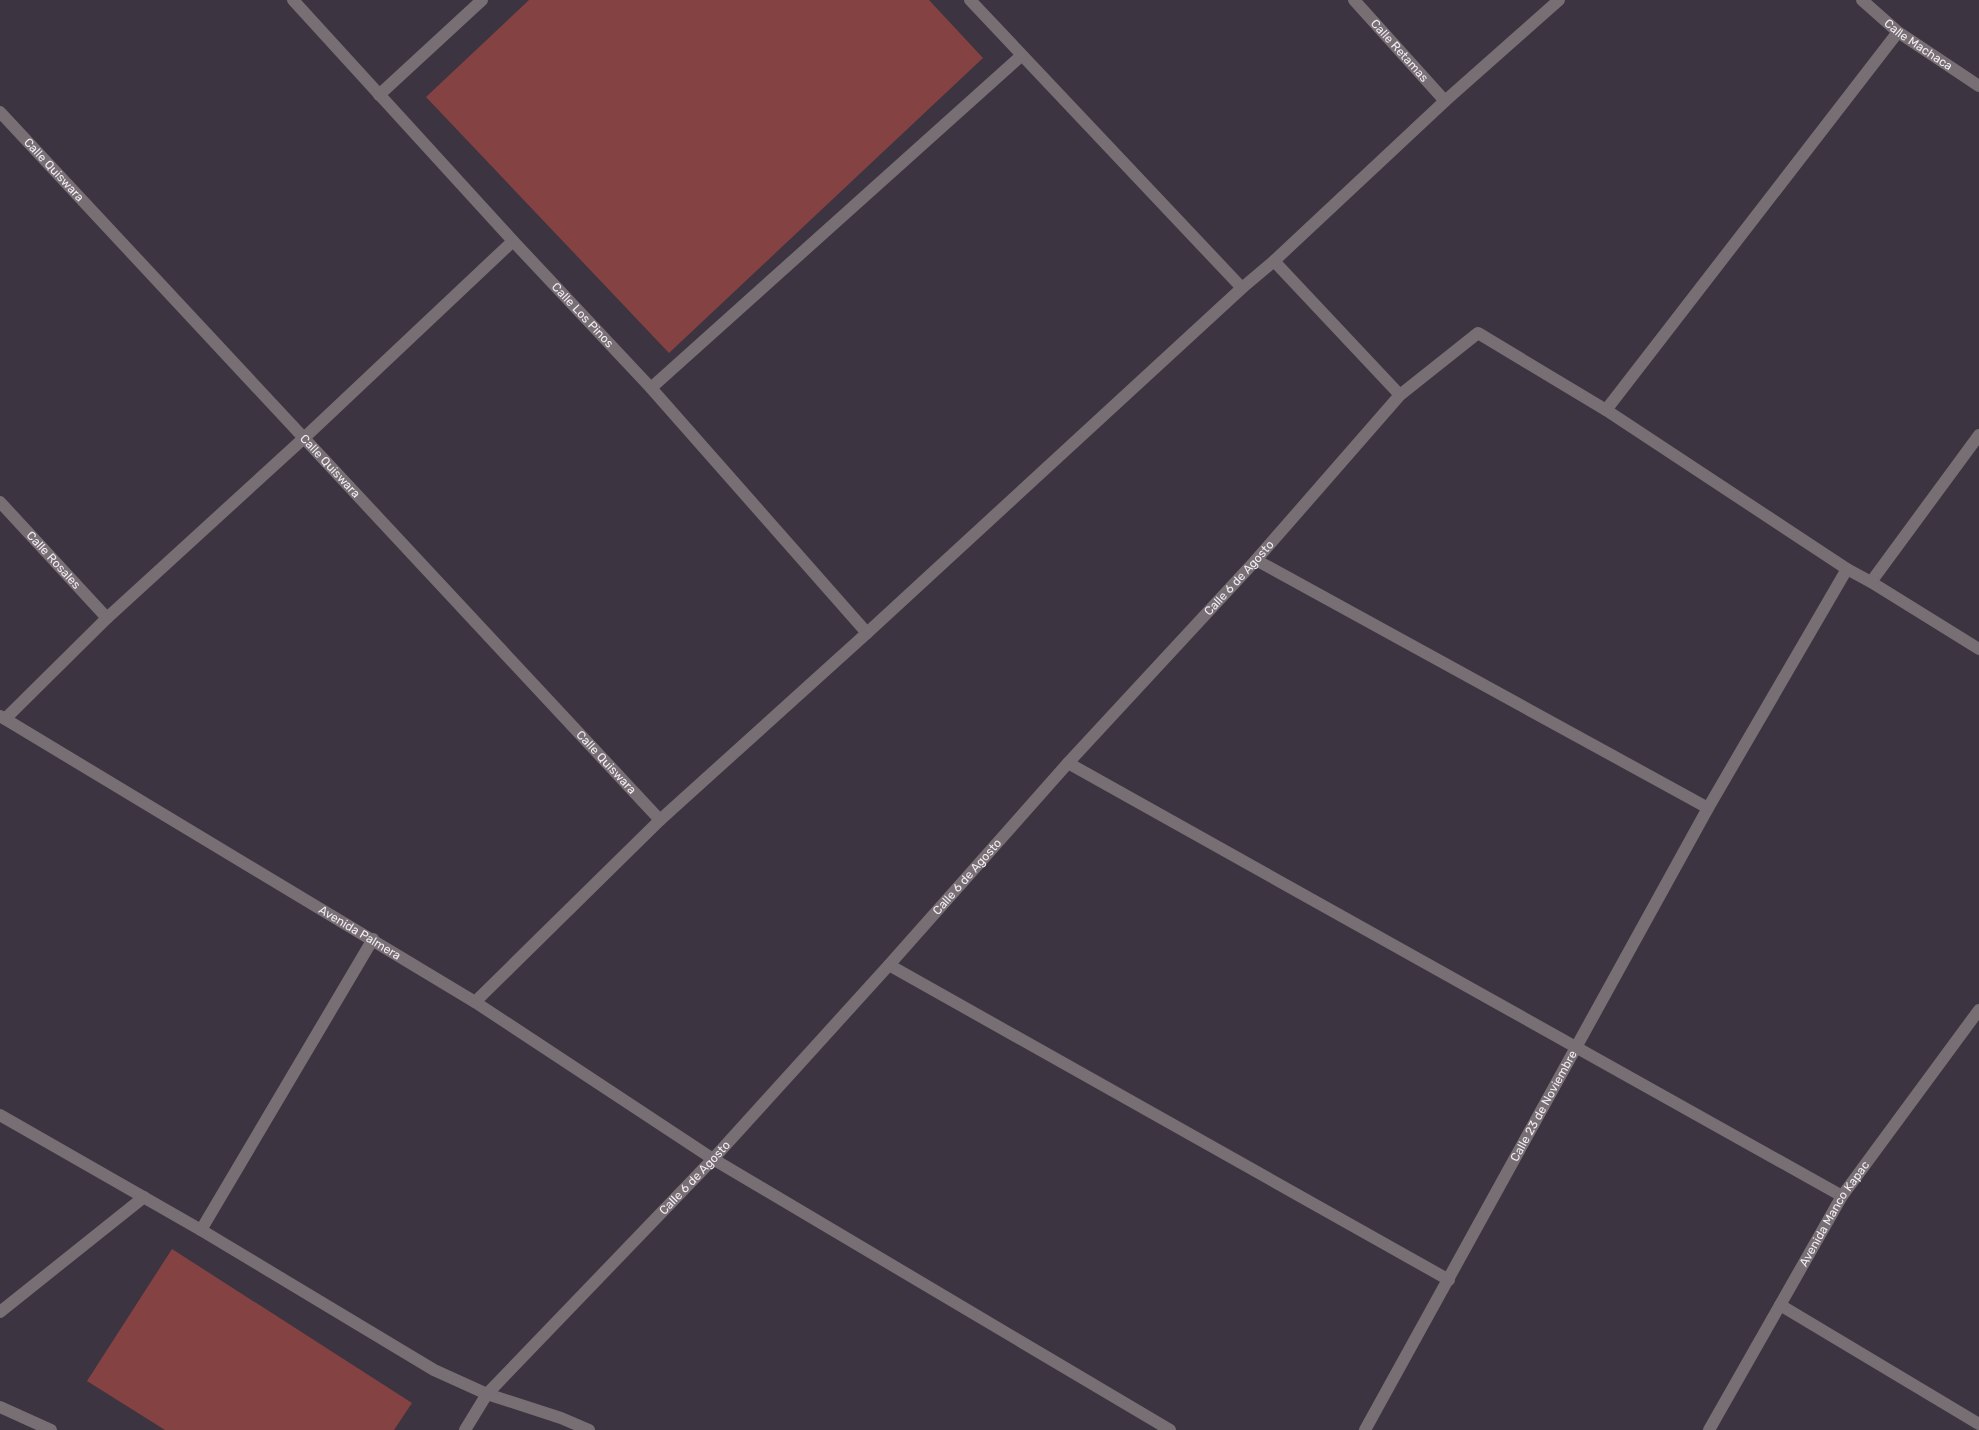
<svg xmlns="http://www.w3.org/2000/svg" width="1979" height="1430" font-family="Rubik,sans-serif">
	<rect width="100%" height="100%" fill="#3c3441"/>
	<path fill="#844342" d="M 529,0 L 929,0 L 983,58 L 669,353 L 426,97 Z
		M 172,1249 L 412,1403 L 394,1430 L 165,1430 L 87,1381 Z"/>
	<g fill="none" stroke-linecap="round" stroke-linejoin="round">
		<g stroke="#776f73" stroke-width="12">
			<path id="s1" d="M 293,0 L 513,241 L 651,388 L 867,633"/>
			<path d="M 970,0 L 1242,288"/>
			<path id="s2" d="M 1354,0 L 1445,101"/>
			<path id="s3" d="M 1862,0 L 1898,32 L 1979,86"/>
			<path d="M 379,95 L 482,0"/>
			<path id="s4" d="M 0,112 L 660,820"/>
			<path d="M 1274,261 L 1400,395"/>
			<path d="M 651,388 L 1021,56"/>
			<path d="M 1606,410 L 1898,32"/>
			<path id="s5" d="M 0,502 L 107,618"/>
			<path d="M 1256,560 L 1708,808"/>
			<path d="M 1871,582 L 1979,435"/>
			<path id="s6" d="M 0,716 L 475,1002 L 713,1159 L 1170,1430"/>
			<path d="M 5,719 L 107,618 L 304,438 L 513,241"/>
			<path d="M 1068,763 L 1842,1196"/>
			<path d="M 889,965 L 1449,1280"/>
			<path d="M 475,1002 L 660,820 L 867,633 L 1242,288 L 1274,261 L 1445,101 L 1559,0"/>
			<path d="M 0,1115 L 201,1230 L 434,1370 L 487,1394 L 561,1418 L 589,1430"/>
			<path d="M 201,1230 L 373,939"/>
			<path d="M 1780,1305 L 1979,1424"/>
			<path d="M 0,1312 L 144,1197"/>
			<path d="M 0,1407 L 51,1430"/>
			<path id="s7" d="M 465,1430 L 487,1394 L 713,1159 L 889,965 L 1068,763 L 1256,560 L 1400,395 L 1478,333 L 1606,410 L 1847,569 L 1871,582 L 1979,649"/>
			<path id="s8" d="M 1365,1430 L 1708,808 L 1847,569"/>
			<path id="s9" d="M 1709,1430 L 1842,1196 L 1979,1010"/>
		</g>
	</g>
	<g text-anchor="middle" stroke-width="4.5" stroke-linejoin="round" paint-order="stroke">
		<g font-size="12" fill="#f1ecf4" stroke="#211d23">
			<text dy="4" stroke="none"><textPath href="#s3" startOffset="72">Calle Machaca</textPath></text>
			<text dy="4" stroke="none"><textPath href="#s2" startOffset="68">Calle Retamas</textPath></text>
			<text dy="4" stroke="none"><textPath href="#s4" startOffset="79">Calle Quiswara</textPath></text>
			<text dy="4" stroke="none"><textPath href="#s1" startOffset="428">Calle Los Pinos</textPath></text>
			<text dy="4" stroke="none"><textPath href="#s4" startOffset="484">Calle Quiswara</textPath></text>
			<text dy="4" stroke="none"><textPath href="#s5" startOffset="79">Calle Rosales</textPath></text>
			<text dy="4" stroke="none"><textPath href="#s7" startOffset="1152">Calle 6 de Agosto</textPath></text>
			<text dy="4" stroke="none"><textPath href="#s4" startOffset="889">Calle Quiswara</textPath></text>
			<text dy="4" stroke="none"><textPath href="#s7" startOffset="748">Calle 6 de Agosto</textPath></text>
			<text dy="4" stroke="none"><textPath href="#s6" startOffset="420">Avenida Palmera</textPath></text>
			<text dy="4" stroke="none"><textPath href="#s8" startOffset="370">Calle 23 de Noviembre</textPath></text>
			<text dy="4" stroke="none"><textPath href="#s7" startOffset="342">Calle 6 de Agosto</textPath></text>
			<text dy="4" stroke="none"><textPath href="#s9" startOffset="250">Avenida Manco Kapac</textPath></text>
		</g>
	</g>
</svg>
